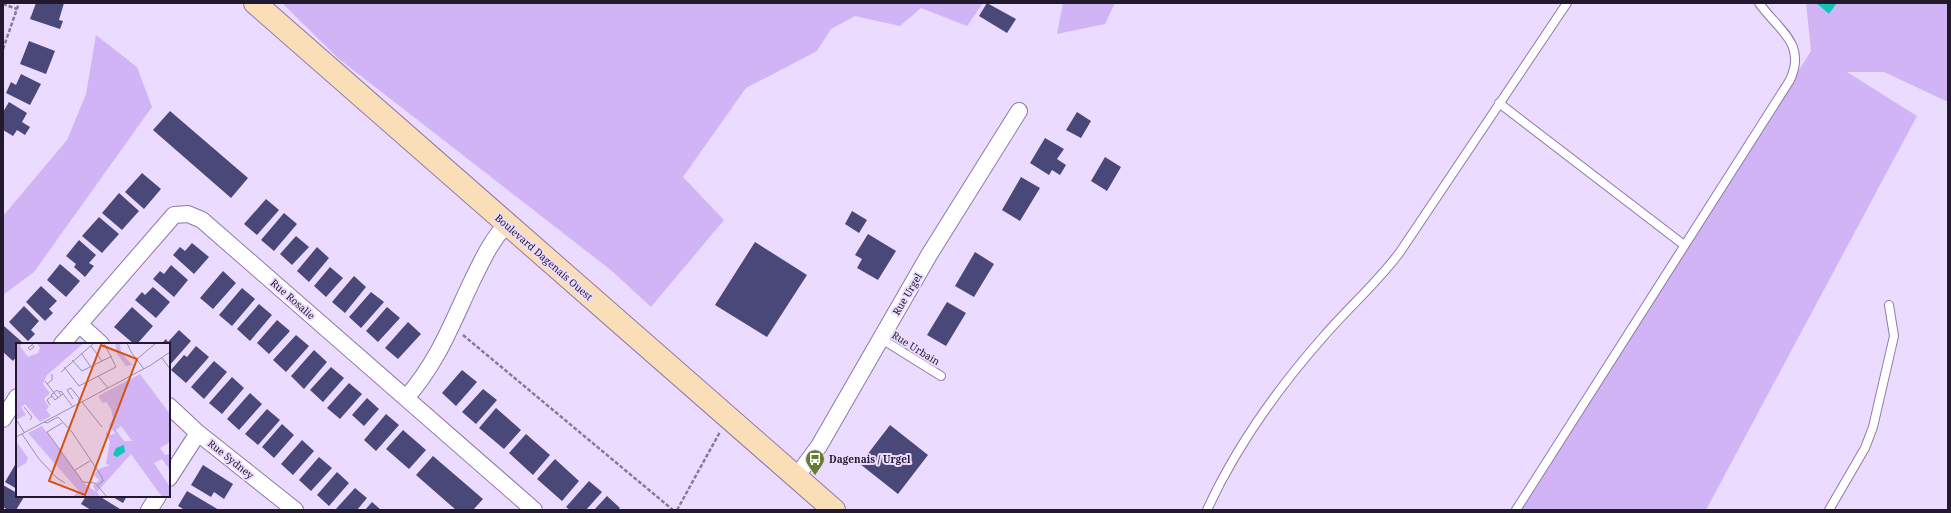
<svg xmlns="http://www.w3.org/2000/svg" width="1951" height="513" font-family="'Noto Serif',serif">
	<rect width="100%" height="100%" fill="#ebdcff"/>
	<path fill="#d1b4f5" d="M 282,3 L 983,3 L 967,26 L 921,8 L 900,26 L 855,16 L 831,29 L 817,51 L 746,88 L 683,177 L 724,220 L 651,307 L 612,271 L 339,59 Z
		M 1063,3 L 1115,3 L 1105,24 L 1057,34 Z
		M 1806,3 L 1816,3 L 1829,14 L 1837,3 L 1948,3 L 1948,102 L 1884,72 L 1847,72 L 1917,116 L 1706,510 L 1520,510 L 1811,51 Z
		M 96,35 L 137,67 L 152,107 L 34,272 L 3,295 L 3,216 L 67,140 L 86,94 Z"/>
	<path fill="#11c6b6" d="M 1816,3 L 1837,3 L 1829,14 Z"/>
	<path fill="#4a4779" d="M 36,3 L 64,3 L 59,20 L 63,21 L 60,29 L 30,19 Z
		M 987,3 L 1016,19 L 1007,33 L 979,16 Z
		M 29,41 L 55,51 L 46,74 L 20,64 Z
		M 21,74 L 41,84 L 30,105 L 6,93 L 11,82 L 16,85 Z
		M 9,102 L 27,113 L 22,122 L 30,127 L 25,135 L 17,130 L 13,136 L 3,130 L 3,112 Z
		M 170,111 L 248,178 L 231,198 L 153,130 Z
		M 1077,112 L 1091,121 L 1081,138 L 1066,130 Z
		M 1045,138 L 1064,149 L 1057,159 L 1066,165 L 1060,175 L 1052,170 L 1049,175 L 1030,163 Z
		M 1105,157 L 1121,167 L 1107,191 L 1091,181 Z
		M 142,173 L 161,189 L 144,209 L 125,192 Z
		M 1021,177 L 1040,188 L 1020,221 L 1002,210 Z
		M 119,193 L 139,211 L 122,230 L 102,213 Z
		M 266,199 L 279,210 L 257,235 L 244,224 Z
		M 852,211 L 867,220 L 859,233 L 845,224 Z
		M 284,213 L 297,224 L 274,251 L 261,240 Z
		M 99,217 L 119,234 L 102,253 L 82,236 Z
		M 868,234 L 896,251 L 878,280 L 857,268 L 862,259 L 855,255 Z
		M 296,236 L 309,247 L 292,265 L 280,254 Z
		M 79,240 L 96,255 L 89,263 L 94,266 L 85,277 L 74,267 L 76,264 L 66,256 Z
		M 755,242 L 807,275 L 767,337 L 715,305 Z
		M 192,243 L 209,257 L 194,274 L 173,255 L 180,247 L 185,251 Z
		M 317,247 L 329,258 L 309,282 L 297,271 Z
		M 975,252 L 994,264 L 974,297 L 955,286 Z
		M 60,264 L 80,281 L 66,297 L 47,280 Z
		M 171,265 L 188,280 L 174,297 L 153,279 L 160,271 L 164,274 Z
		M 330,267 L 343,278 L 326,297 L 314,286 Z
		M 223,271 L 236,283 L 213,309 L 200,298 Z
		M 354,276 L 366,287 L 345,313 L 332,302 Z
		M 41,286 L 57,301 L 49,309 L 53,313 L 45,321 L 26,302 Z
		M 153,287 L 170,302 L 156,318 L 135,300 L 142,292 L 145,295 Z
		M 242,288 L 255,299 L 232,326 L 219,315 Z
		M 371,292 L 384,302 L 361,328 L 349,317 Z
		M 947,302 L 966,313 L 946,346 L 927,335 Z
		M 259,304 L 272,315 L 250,341 L 237,329 Z
		M 24,306 L 39,321 L 31,330 L 35,334 L 28,341 L 9,322 Z
		M 132,307 L 153,326 L 137,344 L 134,344 L 114,327 Z
		M 387,307 L 400,318 L 378,342 L 366,331 Z
		M 277,320 L 290,331 L 269,354 L 257,343 Z
		M 408,322 L 421,334 L 398,359 L 385,348 Z
		M 4,326 L 22,342 L 17,344 L 17,356 L 13,361 L 3,352 L 3,328 Z
		M 179,330 L 191,341 L 169,366 L 169,344 L 161,344 L 166,339 L 168,342 Z
		M 296,335 L 309,346 L 286,372 L 273,360 Z
		M 196,346 L 209,357 L 186,383 L 171,370 L 184,355 L 187,357 Z
		M 314,350 L 327,362 L 304,389 L 291,376 Z
		M 214,361 L 227,372 L 204,399 L 191,387 Z
		M 331,367 L 344,378 L 323,402 L 310,390 Z
		M 462,370 L 477,382 L 456,406 L 442,393 Z
		M 232,377 L 244,388 L 222,414 L 209,403 Z
		M 349,383 L 362,394 L 340,419 L 327,408 Z
		M 483,389 L 497,400 L 476,424 L 462,412 Z
		M 250,393 L 262,404 L 239,430 L 227,419 Z
		M 367,398 L 379,409 L 364,426 L 352,415 Z
		M 496,408 L 521,430 L 504,449 L 479,428 Z
		M 267,409 L 280,420 L 258,445 L 245,434 Z
		M 386,414 L 399,425 L 376,451 L 364,440 Z
		M 282,424 L 294,435 L 274,458 L 262,447 Z
		M 890,425 L 928,455 L 898,494 L 860,464 Z
		M 403,430 L 426,450 L 409,469 L 386,449 Z
		M 526,434 L 550,455 L 533,475 L 509,453 Z
		M 302,440 L 314,451 L 293,475 L 281,464 Z
		M 433,456 L 483,499 L 473,510 L 456,510 L 416,475 Z
		M 319,457 L 332,468 L 311,491 L 299,480 Z
		M 555,459 L 579,481 L 562,501 L 537,479 Z
		M 15,465 L 17,466 L 17,489 L 5,482 Z
		M 203,465 L 233,484 L 224,499 L 214,492 L 211,497 L 191,485 Z
		M 337,472 L 349,483 L 329,506 L 317,495 Z
		M 589,481 L 602,492 L 586,510 L 570,510 L 566,507 Z
		M 3,485 L 17,493 L 17,496 L 24,497 L 16,510 L 8,510 L 3,507 Z
		M 355,488 L 367,498 L 357,510 L 335,510 Z
		M 187,491 L 219,510 L 185,510 L 178,506 Z
		M 86,496 L 99,496 L 120,509 L 91,510 L 81,504 Z
		M 111,496 L 127,496 L 123,503 Z
		M 607,496 L 620,508 L 618,510 L 594,510 Z
		M 372,502 L 381,510 L 365,510 Z"/>
	<g fill="none" stroke-linecap="round" stroke-linejoin="round">
		<g stroke="#8e77ab" stroke-width="10">
			<path id="service" d="M 1499,103 L 1684,245
				M 880,338 L 941,376
				M 1207,510 C 1236,447 1278,388 1324,336 C 1349,307 1377,283 1400,252 L 1567,3
				M 1516,510 L 1790,80 C 1807,43 1778,30 1759,3
				M 1829,510 L 1865,448 L 1873,427 L 1894,336 L 1889,305"/>
		</g>
		<g stroke="#8e77ab" stroke-width="18">
			<path id="minor" d="M 79,324 L 101,344
				M 62,344 L 174,215 L 188,214 L 202,220 L 534,510
				M 406,398 C 438,362 452,323 472,281 C 482,261 491,240 507,224
				M 169,406 L 198,433 L 295,510
				M 3,419 L 17,397
				M 796,477 L 819,446 L 929,255 L 1019,111
				M 169,478 L 198,433
				M 149,510 L 158,496"/>
		</g>
		<g stroke="#8e77ab" stroke-width="24">
			<path id="secondary" d="M 255,3 L 834,510"/>
		</g>
		<path stroke="#877a96" stroke-width="2.5" stroke-dasharray="4 2" stroke-linecap="butt" d="M 3,4 L 17,9
			M 3,49 L 19,3
			M 463,335 L 673,510
			M 677,510 L 720,432"/>
		<use href="#service" stroke="#fff" stroke-width="8"/>
		<use href="#minor" stroke="#fff" stroke-width="16"/>
		<use href="#secondary" stroke="#fadeb7" stroke-width="22"/>
	</g>
	<defs>
		<g id="bus-pin" transform="scale(1)"><path d="M0 17L-7.5 6A9.5 9.5 0 1 1 7.5 6Z" fill="#657d30" stroke="#ebdcff"/><path d="M-5-6H5V4H4V6H2V4H-2V6H-4V4H-5ZM-3.5-4V0h7V-4ZM-3.5 1.2v1.5H-2V1.2ZM2 1.2v1.5H3.5V1.2Z" fill="#fff"/></g>
	</defs>
	<g fill-rule="evenodd">
		<use href="#bus-pin" x="815" y="459"/>
	</g>
	<g text-anchor="middle" stroke-width="4" stroke-linejoin="round" paint-order="stroke">
		<g font-size="10" fill="#23192e" stroke="#ebdcff">
			<text transform="translate(544 257) rotate(41)" y="4">Boulevard Dagenais Ouest</text>
			<text transform="translate(907 294) rotate(-59)" y="4">Rue Urgel</text>
			<text transform="translate(293 299) rotate(41)" y="4">Rue Rosalie</text>
			<text transform="translate(916 348) rotate(32)" y="4">Rue Urbain</text>
			<text transform="translate(231 459) rotate(39)" y="4">Rue Sydney</text>
		</g>
		<g font-size="10" font-weight="bold" fill="#23192e" stroke="#ebdcff" text-anchor="start">
			<text x="829" y="463">Dagenais / Urgel</text>
		</g>
	</g>
	<g transform="translate(16 343)">
		<rect width="154" height="154" fill="#ebdcff"/>
		<path d="M 0,0 L 8,0 L 4,3 L 12,14 L 22,10 L 24,5 L 21,0 L 68,0 L 31,32 L 27,41 L 34,50 L 28,56 L 33,64 L 30,67 L 35,73 L 24,79 L 9,61 L 5,64 L 10,72 L 0,77 ZM 99,0 L 104,0 L 105,9 L 116,22 L 110,23 L 101,11 ZM 124,31 L 154,71 L 154,99 L 144,105 L 149,112 L 154,111 L 154,127 L 146,116 L 138,120 L 154,144 L 154,154 L 146,154 L 115,111 L 81,149 L 84,154 L 57,154 L 66,143 L 62,147 L 12,90 L 26,83 L 69,141 L 80,149 L 77,143 L 83,137 L 78,132 L 83,126 L 94,122 L 90,121 L 94,98 L 90,92 L 90,89 L 95,92 L 99,90 L 93,83 L 97,75 L 95,66 L 90,59 L 86,60 L 82,53 ZM 105,83 L 116,98 L 108,98 L 100,87 ZM 0,98 L 12,115 L 10,120 L 0,126 Z" fill="#d1b4f5" fill-rule="evenodd"/>
		<path d="M 108,102 L 109,109 L 101,114 L 97,112 L 100,105 Z" fill="#11c6b6"/>
		<path fill="none" stroke="#9b8eab" stroke-width="1" d="M 15,0 L 18,4 L 14,7 L 12,5 L 16,2M 111,0 L 115,9 L 128,26M 75,3 L 86,18M 65,10 L 75,24M 146,15 L 154,26M 121,16 L 140,0M 56,17 L 66,28 L 96,13M 48,24 L 63,43 L 100,24 L 88,0M 45,29 L 78,0M 82,33 L 92,45M 29,38 L 42,55M 31,41 L 36,37 L 36,31M 43,49 L 45,48 L 57,64M 45,52 L 41,47 L 35,52 L 39,57 L 47,51M 57,56 L 51,47 L 55,45 L 63,55 L 63,60M 66,59 L 86,84M 34,62 L 31,57 L 36,53M 8,64 L 16,74 L 14,77M 42,74 L 56,89 L 86,134 L 87,138 L 82,142M 1,78 L 8,89M 28,79 L 31,80 L 42,74M 46,80 L 31,89 L 67,139 L 79,140 L 91,154M 6,91 L 23,116 L 41,135 L 49,140M 0,94 L 135,22 L 154,9M 59,127 L 74,118"/>
		<path fill="#d4530f" fill-opacity="0.15" stroke="#d4530f" stroke-width="2" d="M 85,2 L 121,16 L 69,152 L 33,138 Z"/>
		<rect width="154" height="154" fill="none" stroke="#23192e" stroke-width="2"/>
	</g>
	<rect width="1951" height="513" fill="none" stroke="#23192e" stroke-width="8"/>
</svg>
